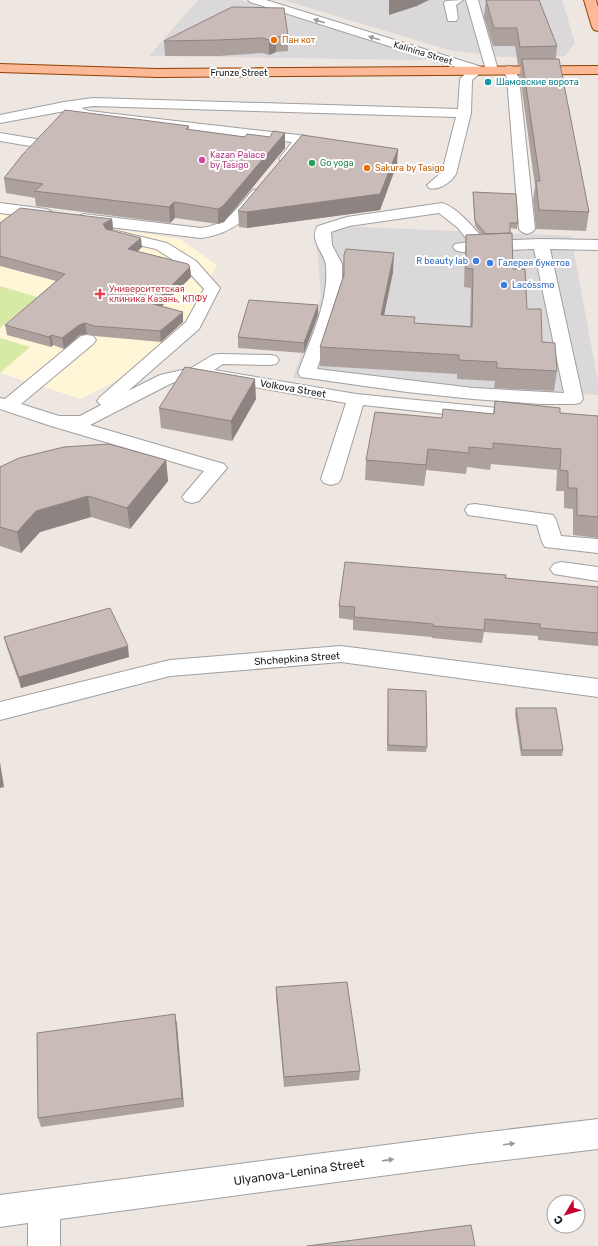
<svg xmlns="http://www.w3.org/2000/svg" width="598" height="1246" font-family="Rubik,sans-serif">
	<rect width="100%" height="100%" fill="#ede6e1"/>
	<path fill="#dad8d9" d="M 198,0 L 241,0 L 430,59 L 419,60 L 149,56 Z
		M 283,0 L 562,0 L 575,43 L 565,56 L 502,57 L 449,50 Z
		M 315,225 L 571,236 L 598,383 L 598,395 L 293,378 L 321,297 Z"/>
	<path fill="#fff6d8" d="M 0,211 L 180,239 L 217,265 L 184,323 L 137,370 L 81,399 L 0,373 Z"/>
	<path fill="#d6e9a5" d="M 0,286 L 37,297 L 0,328 Z
		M 0,338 L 30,347 L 0,373 Z"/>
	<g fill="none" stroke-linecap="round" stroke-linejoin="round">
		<g stroke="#a0a0a0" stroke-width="2">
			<path id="minor" d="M 248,0 L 266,0 L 482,67 L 484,70 L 472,80 L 471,113 L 456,174 C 451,182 439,191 429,188 L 427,185 L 442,172 L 456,117 L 93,106 L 81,108 L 89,111 L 307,136 L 309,139 L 307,142 C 300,151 294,165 281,162 L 279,159 L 292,142 L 87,119 L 65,111 L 0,123 L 0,115 L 64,102 L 93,98 L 458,109 L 460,79 L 468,71 L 250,2 Z
				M 463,0 L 456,5 L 458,18 L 456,21 L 448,21 L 444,3 L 446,1 Z
				M 466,0 L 478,0 L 498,70 L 496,73 L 488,73 L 486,70 Z
				M 509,66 L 513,67 L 519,78 L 535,229 L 532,232 L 527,234 L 522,232 L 519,229 L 507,78 L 503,70 L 505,67 Z
				M 0,133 L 36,139 L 41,140 L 43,143 L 41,146 L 36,147 L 0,141 Z
				M 258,189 L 263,190 L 265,193 C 247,219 234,233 201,238 L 84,224 L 79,222 L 76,219 L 79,216 L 84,214 L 201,228 C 227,225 237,208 253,190 Z
				M 0,203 L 46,209 L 51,211 L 54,214 L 51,217 L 46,219 L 0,213 Z
				M 442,203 C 458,208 475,229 485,241 L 541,239 L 598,240 L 598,250 L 550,249 L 583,399 L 580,403 L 574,404 L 540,404 L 473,399 L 407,392 L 301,377 L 298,373 C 310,339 329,303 326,266 C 325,253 308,240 318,226 L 347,217 ZM 439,213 L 458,228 L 469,242 L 455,244 L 453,247 L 455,250 L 461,252 L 534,249 L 564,393 L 473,388 L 317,369 L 342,293 L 342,264 L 332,245 L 331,232 L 349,226 Z
				M 113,230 L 167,243 L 196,261 L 220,288 L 199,329 L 128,391 L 160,375 L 191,368 L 213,355 L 219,354 L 270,355 L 276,356 L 279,360 L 276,364 L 270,365 L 223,364 L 214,370 L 356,394 L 518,410 L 525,412 L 527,416 L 525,420 L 518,422 L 363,405 L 341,479 L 338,483 L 331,485 L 324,483 L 321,479 L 346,403 L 197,377 L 172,383 L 90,425 L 224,464 L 227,468 L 199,501 L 192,503 L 185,501 L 182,497 L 204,471 L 51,426 L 0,409 L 0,398 L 5,399 L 81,336 L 87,335 L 93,336 L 96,340 L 93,344 L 21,404 L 59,416 L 80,416 L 101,405 L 97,401 L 100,397 L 186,322 L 204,289 L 184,267 L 156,249 L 108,238 L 105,235 L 108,232 Z
				M 475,504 L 553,515 L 556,520 L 561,536 L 598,539 L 598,553 L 545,547 L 542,542 L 537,525 L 468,515 L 465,510 L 468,505 Z
				M 561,562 L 598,567 L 598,581 L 554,574 L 550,569 L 554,564 Z
				M 341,646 L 598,679 L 598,697 L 341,662 L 170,676 L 0,720 L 0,702 L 170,660 Z
				M 598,1119 L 598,1149 L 471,1164 L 60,1219 L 60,1246 L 28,1246 L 28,1223 L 0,1227 L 0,1195 L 471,1134 Z"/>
		</g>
		<g stroke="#934000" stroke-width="2">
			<path id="major" d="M 584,0 L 596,0 L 598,7 L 598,31 L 594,30 L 592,27 Z
				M 0,64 L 157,69 L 598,66 L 598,74 L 157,77 L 0,72 Z"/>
		</g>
		<use href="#minor" fill="#fff" fill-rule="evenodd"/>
		<use href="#major" fill="#fcb997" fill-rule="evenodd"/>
	</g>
	<path fill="#ada19d" d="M 486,0 L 557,46 L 556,59 L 589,212 L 586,231 L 536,229 L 533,200 L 535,186 L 520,76 L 521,65 L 518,65 L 515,46 L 493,46 L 484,17 Z
		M 288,36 L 288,51 L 276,52 L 269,55 L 263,53 L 219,56 L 165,56 L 164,41 Z
		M 189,126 L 189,130 L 245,137 L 270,137 L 285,133 L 285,148 L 224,222 L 218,224 L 175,218 L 170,223 L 36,206 L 35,198 L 6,193 L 4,178 Z
		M 397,164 L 380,210 L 247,228 L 239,227 L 238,211 Z
		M 473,192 L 518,223 L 517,229 L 510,228 L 513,269 L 527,309 L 542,342 L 557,371 L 554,391 L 494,388 L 495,381 L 457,379 L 457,374 L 320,366 L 320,347 L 343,276 L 344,255 L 393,272 L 384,315 L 414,323 L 470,326 L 471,288 L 464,287 L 465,253 L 466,235 L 481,234 L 475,226 L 473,198 Z
		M 112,219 L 113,229 L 110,230 L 142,247 L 137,252 L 190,267 L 191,277 L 161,307 L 183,312 L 183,322 L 161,342 L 95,336 L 87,334 L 80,335 L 64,349 L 53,345 L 51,347 L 7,335 L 5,325 L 56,281 L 0,266 L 0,223 Z
		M 318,305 L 318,315 L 304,353 L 238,348 L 238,337 Z
		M 256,399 L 232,441 L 161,428 L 159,408 Z
		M 495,401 L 560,413 L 598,416 L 598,538 L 573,535 L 573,509 L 564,508 L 564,491 L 556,491 L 557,470 L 491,464 L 490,470 L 467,467 L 466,474 L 426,470 L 424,486 L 365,480 L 366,460 L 442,418 L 493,414 Z
		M 166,460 L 168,481 L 130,529 L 91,517 L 40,532 L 21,553 L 0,546 L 0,467 Z
		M 505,578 L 598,587 L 598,646 L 538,640 L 538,636 L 484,632 L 482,643 L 432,638 L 432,637 L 353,630 L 353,620 L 339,618 L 339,606 Z
		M 4,637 L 129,657 L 21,688 L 7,648 Z
		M 388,689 L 427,747 L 426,752 L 387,751 Z
		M 516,708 L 563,750 L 562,756 L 521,756 L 515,714 Z
		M 276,987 L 360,1071 L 359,1080 L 284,1087 L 276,997 Z
		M 175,1014 L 184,1107 L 41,1127 L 38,1118 Z"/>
	<path fill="#8d8380" d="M 389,0 L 429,0 L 417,6 L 389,15 Z
		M 276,37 L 276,52 L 269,55 L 269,40 Z
		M 285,133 L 285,148 L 224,222 L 218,224 L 218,209 Z
		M 398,149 L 397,164 L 380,210 L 247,228 L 247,212 Z
		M 174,202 L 175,218 L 170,223 L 169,207 Z
		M 112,219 L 113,229 L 104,234 L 103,224 Z
		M 141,238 L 142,247 L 129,259 L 128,249 Z
		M 394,253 L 393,272 L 380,334 L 381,315 Z
		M 190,267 L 191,277 L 154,314 L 153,304 Z
		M 318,305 L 318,315 L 304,353 L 304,343 Z
		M 183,312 L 183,322 L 161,342 L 160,331 Z
		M 85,323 L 87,334 L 80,335 L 64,349 L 62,338 L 79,325 Z
		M 51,335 L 53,345 L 51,347 L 49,337 Z
		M 255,379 L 256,399 L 232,441 L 231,421 Z
		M 428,449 L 426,470 L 424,486 L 426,465 Z
		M 166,460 L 168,481 L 130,529 L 127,508 Z
		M 88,496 L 91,517 L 40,532 L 21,553 L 17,532 L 36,511 Z
		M 128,646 L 129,657 L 21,688 L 19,677 Z
		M 0,762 L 4,787 L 0,788 Z
		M 175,1014 L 177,1024 L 184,1107 L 182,1098 Z"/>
	<path fill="#c9bbb7" stroke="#8d8380" d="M 486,0 L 539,0 L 557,46 L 520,47 L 517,28 L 494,28 Z
		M 232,7 L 284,8 L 288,36 L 276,37 L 269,40 L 263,38 L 218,40 L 164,41 Z
		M 522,59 L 559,59 L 589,212 L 539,210 L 536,181 L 540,181 Z
		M 65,110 L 189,126 L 186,129 L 245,137 L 247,134 L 270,137 L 273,131 L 285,133 L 223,206 L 218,209 L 174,202 L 169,207 L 34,191 L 43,184 L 4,178 L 23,154 Z
		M 302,135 L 398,149 L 380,194 L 247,212 L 238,211 Z
		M 473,192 L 516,194 L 518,223 L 510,223 L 510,233 L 486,234 L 475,221 Z
		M 20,208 L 112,219 L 103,224 L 106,229 L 141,238 L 128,249 L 188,264 L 190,267 L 153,304 L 183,312 L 160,331 L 94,326 L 85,323 L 79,325 L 62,338 L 51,335 L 49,337 L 5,325 L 65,274 L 0,256 L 0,223 Z
		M 512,233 L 513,269 L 525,269 L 527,309 L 541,309 L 542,342 L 555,343 L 557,371 L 497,368 L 497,362 L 459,360 L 459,355 L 320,347 L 344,275 L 344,255 L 346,249 L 394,253 L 381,315 L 415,317 L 414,323 L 472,327 L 473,269 L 466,268 L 466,235 Z
		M 249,300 L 318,305 L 304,343 L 238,337 Z
		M 185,367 L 255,379 L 231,421 L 159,408 Z
		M 495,401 L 560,408 L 560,413 L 598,416 L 598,517 L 577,515 L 577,488 L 568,488 L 568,471 L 560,470 L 561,449 L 493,443 L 493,449 L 469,447 L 469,453 L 428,449 L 426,465 L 366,460 L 375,412 L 442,418 L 443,409 L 494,414 Z
		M 109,444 L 166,460 L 127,508 L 88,496 L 36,511 L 17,532 L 0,527 L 0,467 L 19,458 L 64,447 Z
		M 345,562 L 506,575 L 505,578 L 598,587 L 598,633 L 540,628 L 540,624 L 485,619 L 484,630 L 433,626 L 433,624 L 354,617 L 355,607 L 339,606 Z
		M 110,608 L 128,646 L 19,677 L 4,637 Z
		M 388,689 L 426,691 L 427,747 L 388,745 Z
		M 516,708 L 556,708 L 563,750 L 522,750 Z
		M 347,982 L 360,1071 L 284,1077 L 276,987 Z
		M 175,1014 L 182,1098 L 38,1118 L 37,1033 Z
		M 471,1225 L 475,1246 L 307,1246 Z"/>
	<defs><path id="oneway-solid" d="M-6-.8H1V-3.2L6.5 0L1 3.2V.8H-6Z"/></defs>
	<g fill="#999">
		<use href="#oneway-solid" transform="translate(319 21) rotate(-162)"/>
		<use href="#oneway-solid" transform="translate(374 38) rotate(-162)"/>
		<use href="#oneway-solid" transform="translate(509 1144) rotate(-7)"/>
		<use href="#oneway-solid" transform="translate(388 1160) rotate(-8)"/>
	</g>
	<g fill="#e8710a" stroke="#fff" stroke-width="1.5">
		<circle cx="274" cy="40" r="4"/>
		<circle cx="367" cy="168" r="4"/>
	</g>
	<circle fill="#0f9aa8" stroke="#fff" stroke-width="1.5" cx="488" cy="82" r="4"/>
	<circle fill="#d1479c" stroke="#fff" stroke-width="1.5" cx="202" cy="160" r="4"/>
	<circle fill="#2e9e5b" stroke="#fff" stroke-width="1.5" cx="312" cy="163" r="4"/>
	<g fill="#3f7fe0" stroke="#fff" stroke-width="1.5">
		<circle cx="476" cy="261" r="4"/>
		<circle cx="490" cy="263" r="4"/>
		<circle cx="504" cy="285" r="4"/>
	</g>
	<path fill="#e0444e" stroke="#fff" stroke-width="1.5" d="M98 288h4v4h4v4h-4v4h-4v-4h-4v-4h4z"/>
	<g text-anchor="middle" stroke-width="4" stroke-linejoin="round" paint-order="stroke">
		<g font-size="9" fill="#c56008" stroke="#fff" text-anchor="start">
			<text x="282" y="43">Пан кот</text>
			<text x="375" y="171">Sakura by Tasigo</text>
		</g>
		<g font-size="9" fill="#1c1c1c" stroke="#fff">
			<text transform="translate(423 53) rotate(17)" y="3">Kalinina Street</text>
			<text x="239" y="76">Frunze Street</text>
		</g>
		<g font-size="9" fill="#0d838f" stroke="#fff" text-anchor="start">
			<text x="496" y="85">Шамовские ворота</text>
		</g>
		<g font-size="9" fill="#b23c85" stroke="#fff" text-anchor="start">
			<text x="210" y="158">Kazan Palace<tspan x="210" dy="10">by Tasigo</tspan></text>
		</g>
		<g font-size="9" fill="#27864d" stroke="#fff" text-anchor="start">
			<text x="320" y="166">Go yoga</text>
		</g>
		<g font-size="9" fill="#366cbe" stroke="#fff" text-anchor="start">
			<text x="468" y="264" text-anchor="end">R beauty lab</text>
			<text x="498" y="266">Галерея букетов</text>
			<text x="512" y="288">Lacóssmo</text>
		</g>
		<g font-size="9" fill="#be3a42" stroke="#fff" text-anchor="start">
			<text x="109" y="292">Университетская<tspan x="109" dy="10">клиника Казань, КПФУ</tspan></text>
		</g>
		<g font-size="10" fill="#1c1c1c" stroke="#fff">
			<text transform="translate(293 388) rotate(10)" y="4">Volkova Street</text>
			<text transform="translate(297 658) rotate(-4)" y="4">Shchepkina Street</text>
		</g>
		<g font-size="12" fill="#1c1c1c" stroke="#fff">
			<text transform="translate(299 1172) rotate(-8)" y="4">Ulyanova-Lenina Street</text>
		</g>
	</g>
	<g transform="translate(566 1214) rotate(232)"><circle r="19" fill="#ffffff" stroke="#a4a4a4"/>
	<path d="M0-3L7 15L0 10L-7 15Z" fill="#c7002f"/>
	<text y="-6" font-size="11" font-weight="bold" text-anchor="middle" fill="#1c1c1c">С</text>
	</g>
</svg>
